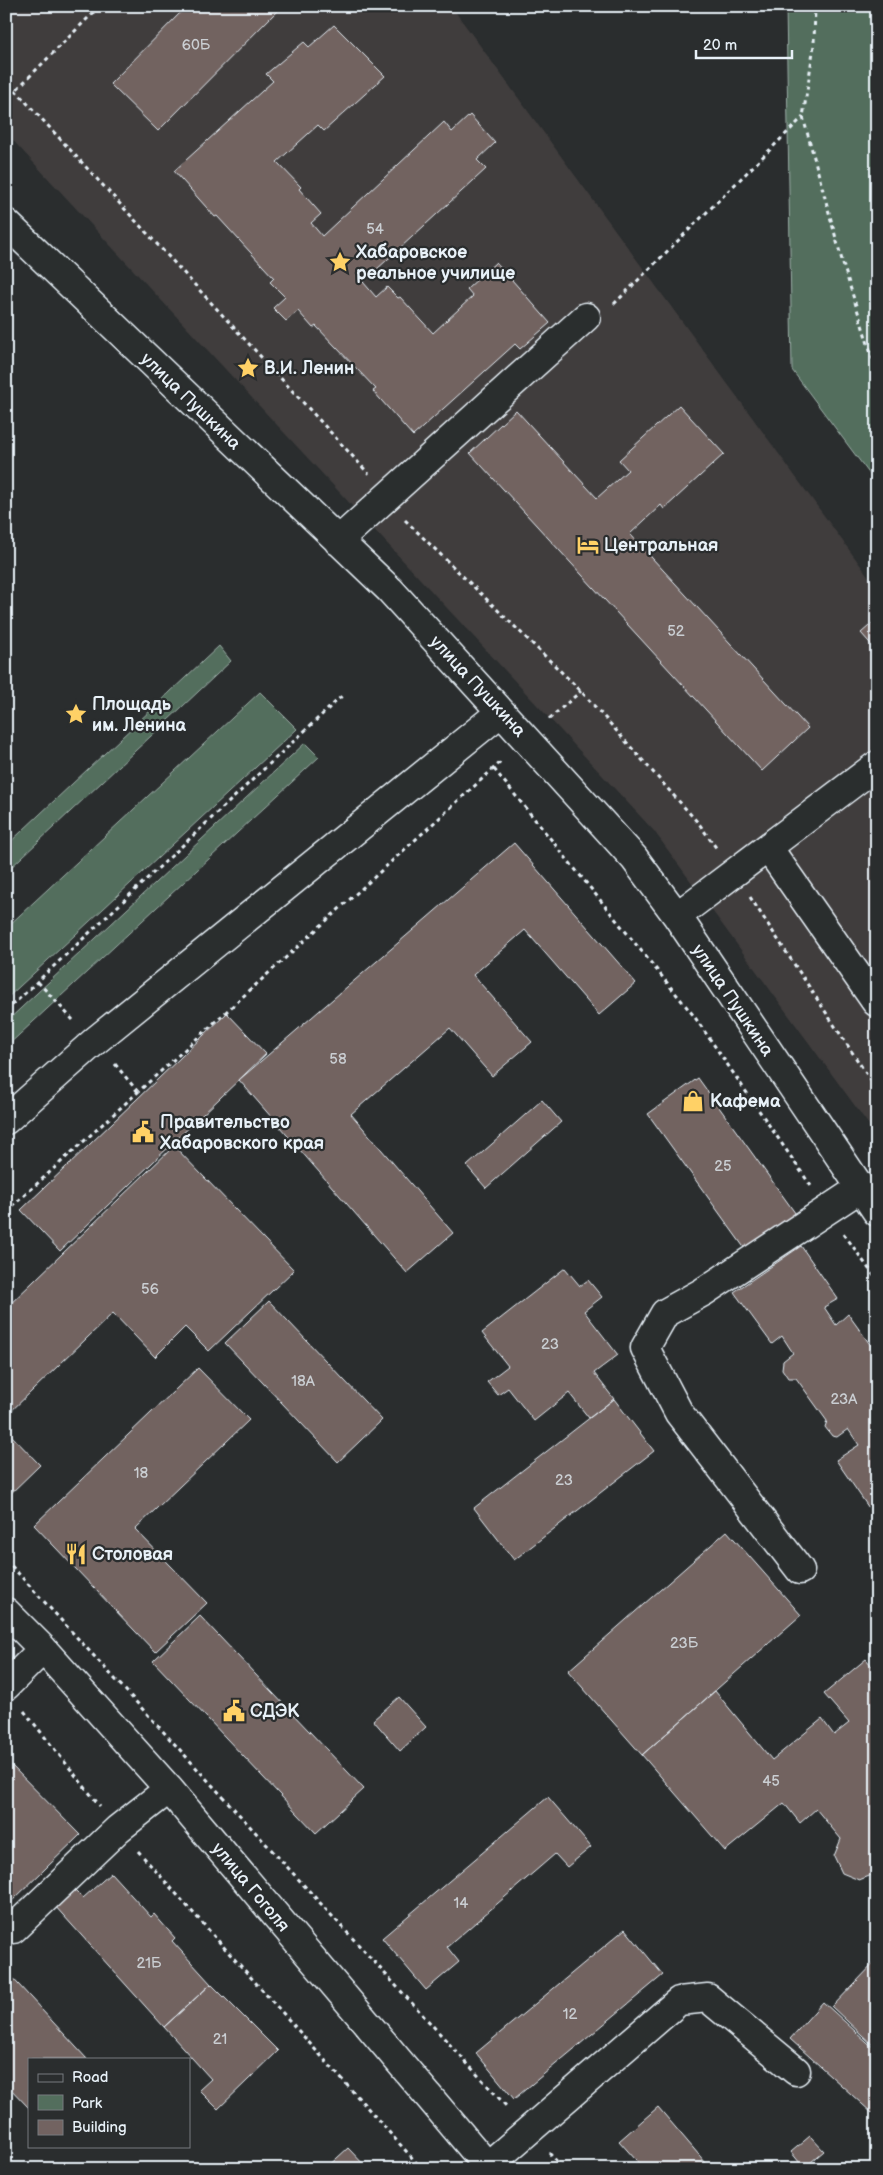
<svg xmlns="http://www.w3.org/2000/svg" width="883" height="2175" font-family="'Balsamiq Sans',sans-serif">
	<rect width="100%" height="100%" fill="#2a2d2e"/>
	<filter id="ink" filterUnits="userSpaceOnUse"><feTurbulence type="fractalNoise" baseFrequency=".02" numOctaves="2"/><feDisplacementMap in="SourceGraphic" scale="10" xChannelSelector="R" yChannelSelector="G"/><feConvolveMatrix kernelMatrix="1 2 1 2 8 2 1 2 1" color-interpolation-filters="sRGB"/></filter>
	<g filter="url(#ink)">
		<path fill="#403d3d" d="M 17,6 L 451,6 L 877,588 L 877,1136 L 654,831 L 6,133 L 6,17 Z"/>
		<path fill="#536e5d" stroke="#9eb0aa" d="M 786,6 L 877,6 L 877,484 L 792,370 Z
			M 219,646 L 231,661 L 6,872 L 6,846 Z
			M 260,692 L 297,729 L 6,999 L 6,928 Z
			M 305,743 L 319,757 L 6,1047 L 6,1022 Z"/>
		<path fill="#726361" stroke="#e8f1f8" d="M 187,6 L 282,6 L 158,131 L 110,84 Z
			M 334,25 L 385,76 L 324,131 L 318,125 L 277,162 L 301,187 L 299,189 L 321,214 L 311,223 L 322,236 L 444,122 L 452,132 L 470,115 L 495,143 L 477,160 L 486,169 L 363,282 L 376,297 L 387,287 L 398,298 L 400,297 L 433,333 L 473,296 L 467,289 L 496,262 L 550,323 L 520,349 L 515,344 L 413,436 L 373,391 L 376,389 L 316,326 L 313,328 L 298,311 L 286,321 L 273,308 L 285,297 L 270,282 L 274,278 L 217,216 L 215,217 L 174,171 L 273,81 L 266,74 L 304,42 L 309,47 Z
			M 679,405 L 724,454 L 664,509 L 661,505 L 630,534 L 808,728 L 762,771 L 470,453 L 516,410 L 597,498 L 628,470 L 619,460 Z
			M 877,619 L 877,651 L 861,633 Z
			M 514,843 L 636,983 L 599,1015 L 525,930 L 473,975 L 532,1042 L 492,1076 L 450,1028 L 351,1114 L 453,1233 L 407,1273 L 239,1080 Z
			M 227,1013 L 266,1054 L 60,1251 L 21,1210 Z
			M 698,1078 L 798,1217 L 748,1253 L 648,1114 Z
			M 542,1100 L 561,1122 L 486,1188 L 467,1166 Z
			M 174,1146 L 294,1270 L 209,1351 L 185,1327 L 155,1357 L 113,1313 L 6,1416 L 6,1308 Z
			M 801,1246 L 838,1299 L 824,1307 L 836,1325 L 848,1314 L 877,1354 L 877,1511 L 873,1514 L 836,1460 L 859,1445 L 848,1429 L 837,1437 L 832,1436 L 825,1427 L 827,1421 L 796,1378 L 788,1378 L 782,1369 L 783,1361 L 793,1353 L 782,1336 L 772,1344 L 734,1292 Z
			M 565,1268 L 580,1286 L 588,1280 L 602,1297 L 584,1311 L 618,1355 L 594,1373 L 614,1399 L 589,1418 L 569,1393 L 534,1421 L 508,1388 L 498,1395 L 487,1382 L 508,1366 L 482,1333 Z
			M 269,1301 L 382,1420 L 338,1462 L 225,1343 Z
			M 198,1368 L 249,1420 L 135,1529 L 207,1603 L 155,1652 L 34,1525 Z
			M 614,1399 L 654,1451 L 514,1560 L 474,1508 Z
			M 6,1430 L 40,1465 L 6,1498 Z
			M 727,1531 L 801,1615 L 642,1755 L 568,1671 Z
			M 200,1616 L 364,1789 L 316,1833 L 153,1661 Z
			M 866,1659 L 877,1672 L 877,1881 L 872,1875 L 859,1880 L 842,1873 L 834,1856 L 841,1839 L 816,1809 L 800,1823 L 784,1803 L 725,1851 L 642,1755 L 715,1691 L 772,1760 L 822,1719 L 834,1735 L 849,1723 L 824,1694 Z
			M 399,1697 L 426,1727 L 400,1751 L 373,1720 Z
			M 6,1760 L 80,1835 L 11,1902 L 6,1897 Z
			M 548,1797 L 591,1847 L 567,1867 L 555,1854 L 447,1947 L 459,1962 L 426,1990 L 382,1938 Z
			M 111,1873 L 151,1917 L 154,1914 L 175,1938 L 172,1941 L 211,1984 L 164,2027 L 54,1905 L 73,1888 L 83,1898 Z
			M 625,1929 L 663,1975 L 514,2099 L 476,2053 Z
			M 877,1960 L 877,2049 L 832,2007 Z
			M 7,1972 L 87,2059 L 29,2059 L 29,2108 L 6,2084 Z
			M 211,1984 L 278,2051 L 218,2109 L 199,2090 L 211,2079 L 164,2027 Z
			M 823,2002 L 877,2051 L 877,2108 L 872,2113 L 790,2039 Z
			M 658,2107 L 711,2169 L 644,2169 L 619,2141 Z
			M 810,2136 L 824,2151 L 804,2168 L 791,2152 Z
			M 348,2148 L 368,2169 L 325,2169 Z"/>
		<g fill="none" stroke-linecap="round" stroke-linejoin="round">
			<g stroke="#e8f1f8" stroke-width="31">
				<path id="minor" d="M 6,223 L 390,590 L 634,858 L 677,916 L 877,1212
					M 338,541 L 586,317
					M 769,849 L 876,1002
					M 677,916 L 877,765
					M 6,1120 L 95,1041 L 501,712
					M 800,1570 L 679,1413 L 645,1348 L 665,1313 L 703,1292 L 859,1189
					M 6,1612 L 43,1649 L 169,1789 L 490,2169
					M 6,1686 L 43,1649
					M 6,1922 L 13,1929 L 118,1829 L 169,1789
					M 484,2169 L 679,2001 L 708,1998 L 796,2071"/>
			</g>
			<path stroke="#e8f1f8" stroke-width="3" stroke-dasharray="4 4" stroke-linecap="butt" d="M 815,6 L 814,45 L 803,117 L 843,264 L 874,363 L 877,367
				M 15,90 L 369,474
				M 6,100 L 100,6
				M 614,304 L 803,117
				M 405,520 L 581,691 L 700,825 L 717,849
				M 549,719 L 581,691
				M 494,769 L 694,1016 L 811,1186
				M 750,897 L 877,1090
				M 38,982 L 73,1020
				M 6,1011 L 344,694
				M 115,1064 L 138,1092
				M 6,1212 L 503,760
				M 844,1234 L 877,1280
				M 6,1560 L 508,2108
				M 24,1711 L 100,1806
				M 138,1851 L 422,2169
				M 549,2153 L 564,2169"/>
			<use href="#minor" stroke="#2a2d2e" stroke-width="28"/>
		</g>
	</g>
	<defs>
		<g id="sight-bare" transform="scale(1.725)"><path d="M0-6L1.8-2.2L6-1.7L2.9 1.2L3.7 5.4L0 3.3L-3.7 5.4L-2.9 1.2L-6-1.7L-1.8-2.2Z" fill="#ffd166" stroke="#2a2d2e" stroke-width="2.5" paint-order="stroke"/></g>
		<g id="hotel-bare" transform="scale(1.725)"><path d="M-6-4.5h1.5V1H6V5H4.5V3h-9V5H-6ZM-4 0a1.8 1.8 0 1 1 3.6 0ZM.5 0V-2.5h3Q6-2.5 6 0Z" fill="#ffd166" stroke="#2a2d2e" stroke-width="2.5" paint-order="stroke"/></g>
		<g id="shop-bare" transform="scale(1.725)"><path d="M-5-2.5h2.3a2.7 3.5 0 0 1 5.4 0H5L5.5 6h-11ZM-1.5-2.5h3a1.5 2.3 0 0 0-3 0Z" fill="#ffd166" stroke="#2a2d2e" stroke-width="2.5" paint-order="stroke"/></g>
		<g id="civic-bare" transform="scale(1.725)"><path d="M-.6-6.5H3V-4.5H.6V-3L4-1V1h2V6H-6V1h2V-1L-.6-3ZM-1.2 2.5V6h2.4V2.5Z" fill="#ffd166" stroke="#2a2d2e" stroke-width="2.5" paint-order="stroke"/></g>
		<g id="restaurant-bare" transform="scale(1.725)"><path d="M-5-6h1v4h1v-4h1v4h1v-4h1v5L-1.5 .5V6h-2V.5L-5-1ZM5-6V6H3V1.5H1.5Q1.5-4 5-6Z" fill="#ffd166" stroke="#2a2d2e" stroke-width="2.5" paint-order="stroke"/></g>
	</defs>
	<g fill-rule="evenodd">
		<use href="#sight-bare" x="340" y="262"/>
		<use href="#sight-bare" x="248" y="368"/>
		<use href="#hotel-bare" x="588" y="545"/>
		<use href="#sight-bare" x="76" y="714"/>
		<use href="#shop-bare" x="693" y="1101"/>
		<use href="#civic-bare" x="143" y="1132"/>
		<use href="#restaurant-bare" x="76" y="1554"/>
		<use href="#civic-bare" x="234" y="1711"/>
	</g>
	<g text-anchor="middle" stroke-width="4.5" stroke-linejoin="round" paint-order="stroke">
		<g font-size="15" fill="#caced2">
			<text x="196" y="50">60Б</text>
			<text x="375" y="234">54</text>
			<text x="676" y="636">52</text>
			<text x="338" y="1064">58</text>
			<text x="723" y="1171">25</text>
			<text x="150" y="1294">56</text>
			<text x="550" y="1349">23</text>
			<text x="303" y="1386">18А</text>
			<text x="844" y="1404">23А</text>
			<text x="141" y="1478">18</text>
			<text x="564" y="1485">23</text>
			<text x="684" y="1648">23Б</text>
			<text x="771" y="1786">45</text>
			<text x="461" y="1908">14</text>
			<text x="149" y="1968">21Б</text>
			<text x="570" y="2019">12</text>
			<text x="220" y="2044">21</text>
		</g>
		<g font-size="18" font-weight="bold" fill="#e8f1f8" stroke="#2a2d2e" text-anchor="start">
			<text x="356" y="258">Хабаровское<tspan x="356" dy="21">реальное училище</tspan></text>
			<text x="264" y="374">В.И. Ленин</text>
			<text x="604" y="551">Центральная</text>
			<text x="92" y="710">Площадь<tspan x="92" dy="21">им. Ленина</tspan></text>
			<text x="710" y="1107">Кафема</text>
			<text x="160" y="1128">Правительство<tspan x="160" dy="21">Хабаровского края</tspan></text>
			<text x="92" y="1560">Столовая</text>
			<text x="250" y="1717">СДЭК</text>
		</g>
		<g font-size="18" fill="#e8f1f8" stroke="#2a2d2e">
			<text transform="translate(191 401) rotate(44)" y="6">улица Пушкина</text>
			<text transform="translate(478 686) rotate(47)" y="6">улица Пушкина</text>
			<text transform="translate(733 1000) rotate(56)" y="6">улица Пушкина</text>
			<text transform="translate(251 1887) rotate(50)" y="6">улица Гоголя</text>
		</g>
	</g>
	<rect width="883" height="2175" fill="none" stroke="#2a2d2e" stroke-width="25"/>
	<rect x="12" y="12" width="858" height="2150" fill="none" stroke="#e8f1f8" stroke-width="2" filter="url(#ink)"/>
	<rect x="28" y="2058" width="162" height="90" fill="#2a2d2e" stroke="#767b7f"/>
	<rect x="38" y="2074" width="25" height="8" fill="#2a2d2e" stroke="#767b7f"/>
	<text x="72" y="2082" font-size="15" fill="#e8f1f8">Road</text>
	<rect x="38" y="2095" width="25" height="15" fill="#536e5d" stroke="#767b7f"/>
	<text x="72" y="2108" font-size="15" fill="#e8f1f8">Park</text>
	<rect x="38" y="2120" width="25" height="15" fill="#726361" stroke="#767b7f"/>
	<text x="72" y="2132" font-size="15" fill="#e8f1f8">Building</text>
	<path d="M696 50v8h96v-8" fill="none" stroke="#e8f1f8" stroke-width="2.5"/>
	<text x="703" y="50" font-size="15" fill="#e8f1f8" stroke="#2a2d2e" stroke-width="4" paint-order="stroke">20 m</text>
</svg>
